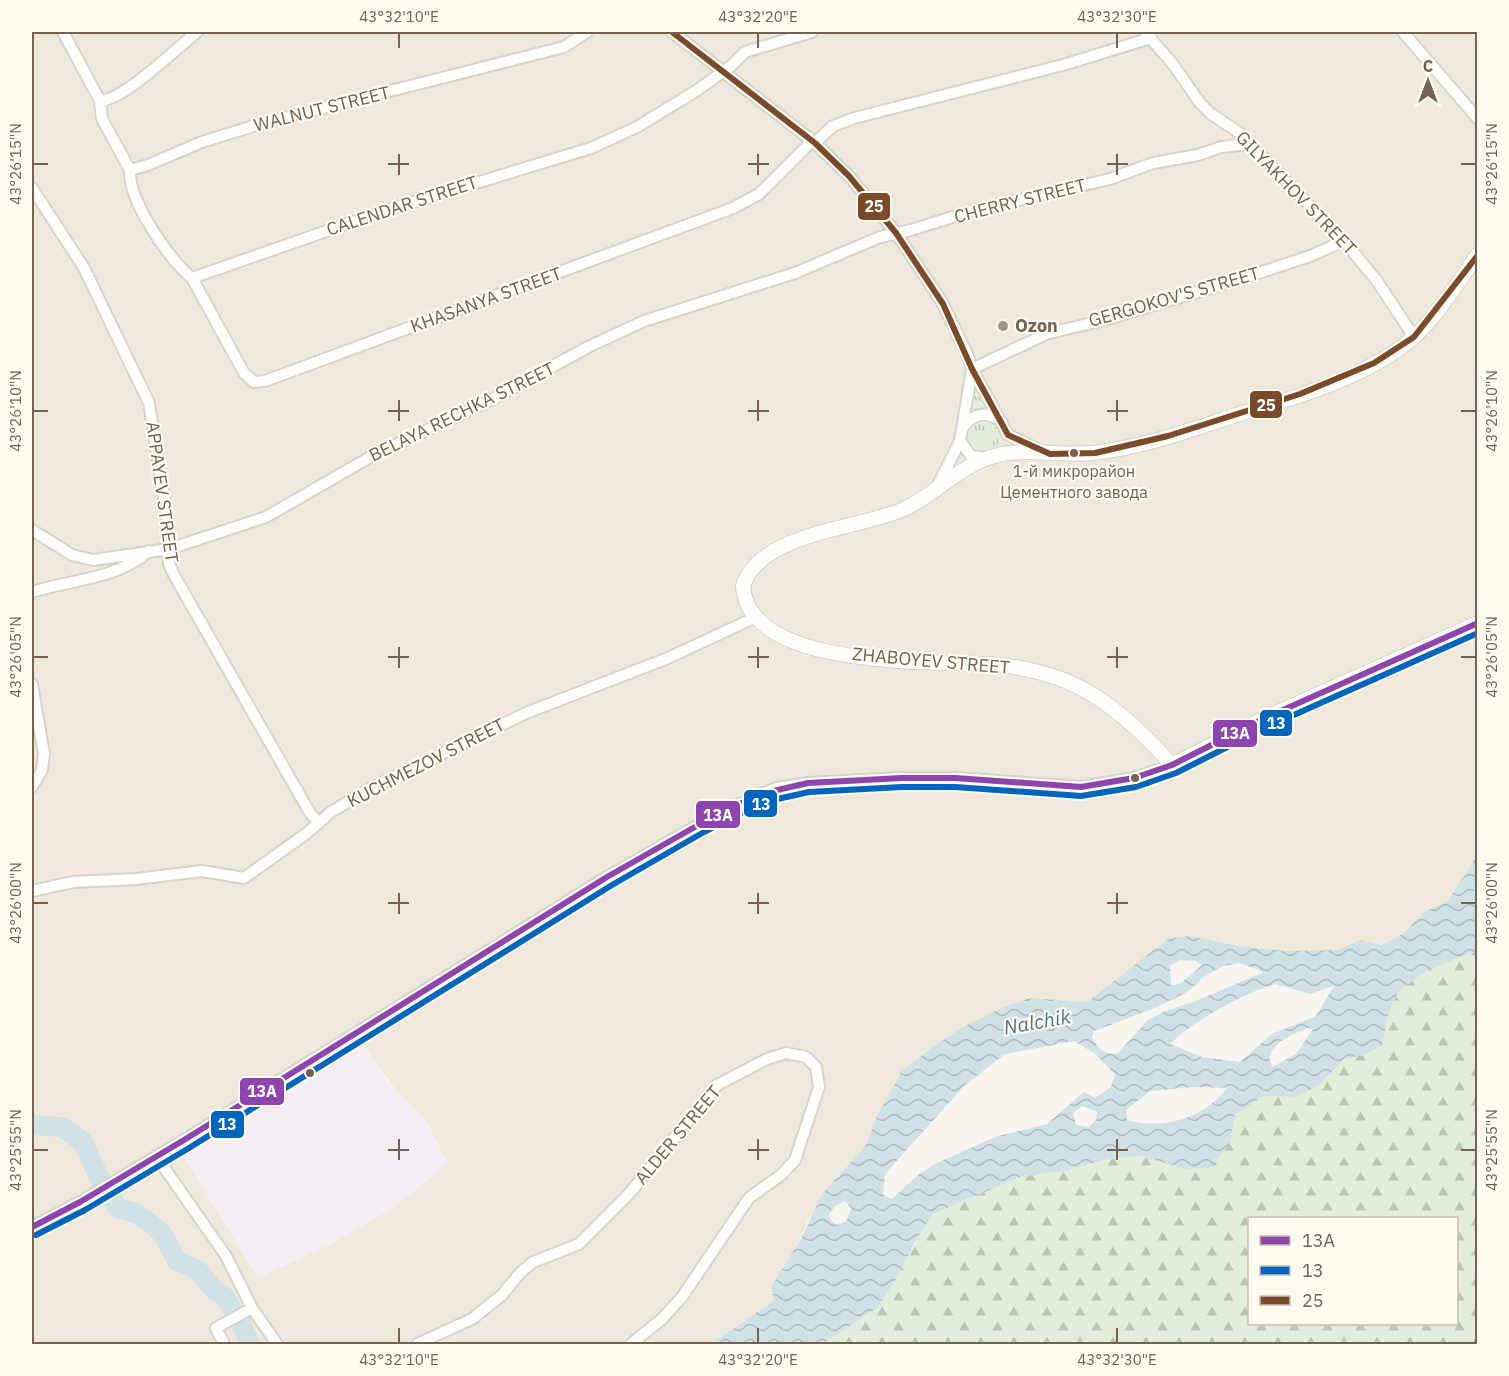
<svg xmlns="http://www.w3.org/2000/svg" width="1509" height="1376" font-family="'IBM Plex Sans',sans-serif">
	<defs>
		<pattern id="grass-tufts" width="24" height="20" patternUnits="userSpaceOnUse" patternTransform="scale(1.5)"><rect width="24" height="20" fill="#e2eeda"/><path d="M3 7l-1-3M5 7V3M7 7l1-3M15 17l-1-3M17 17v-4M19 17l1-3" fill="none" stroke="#bcc4b3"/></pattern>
		<pattern id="forest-firs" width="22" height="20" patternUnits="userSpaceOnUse" patternTransform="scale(1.5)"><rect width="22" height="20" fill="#e2eeda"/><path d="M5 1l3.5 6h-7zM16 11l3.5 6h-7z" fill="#bcc4b3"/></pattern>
		<pattern id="water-waves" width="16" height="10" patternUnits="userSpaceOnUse" patternTransform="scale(1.5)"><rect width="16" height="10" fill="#d0e1e6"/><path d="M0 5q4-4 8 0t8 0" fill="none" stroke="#adbabd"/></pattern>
	</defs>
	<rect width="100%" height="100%" fill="#f7f5ee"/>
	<path fill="#efe9dc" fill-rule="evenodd" d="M 32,32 L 1477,32 L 1477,855 L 1447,902 L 1425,911 L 1404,933 L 1381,945 L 1360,940 L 1337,950 L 1287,951 L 1239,946 L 1191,936 L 1169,938 L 1087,1002 L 1029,998 L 1003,1007 L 961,1028 L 931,1048 L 901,1073 L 876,1118 L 865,1147 L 808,1220 L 773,1301 L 711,1344 L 32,1344 ZM 361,1042 L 401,1097 L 182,1152 Z"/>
	<path fill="#f5edf4" d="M 361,1042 L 389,1083 L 425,1119 L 448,1163 L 393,1208 L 329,1245 L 258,1278 L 181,1152 Z"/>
	<path fill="url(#grass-tufts)" d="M 978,390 L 986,408 L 972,409 L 974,391 Z
		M968 436a16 16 0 1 1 32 0a16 16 0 1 1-32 0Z"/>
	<path fill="url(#forest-firs)" fill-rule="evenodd" d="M 1477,951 L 1477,1344 L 823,1344 L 877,1308 L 895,1281 L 917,1238 L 933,1214 L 1023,1176 L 1065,1171 L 1107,1159 L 1141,1156 L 1186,1169 L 1232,1134 L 1234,1115 L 1264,1096 L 1296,1097 L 1318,1086 L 1344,1059 L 1364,1055 L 1382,1046 C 1385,1032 1387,1014 1394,1000 C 1405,976 1454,960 1477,951 ZM 1250,1218 L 1456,1218 L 1456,1324 L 1250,1324 Z"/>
	<path fill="url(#water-waves)" fill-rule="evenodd" d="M 1477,855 L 1477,887 L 1474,892 L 1477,897 L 1477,951 C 1454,960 1405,976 1394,1000 C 1387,1014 1385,1032 1382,1046 L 1364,1055 L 1344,1059 L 1318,1086 L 1296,1097 L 1264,1096 L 1235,1115 C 1231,1141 1229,1149 1209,1168 L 1186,1169 L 1141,1156 L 1107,1159 L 1065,1171 L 1023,1176 L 933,1214 L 917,1238 L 895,1281 L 877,1308 L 823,1344 L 711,1344 L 773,1301 L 772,1285 L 802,1237 L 822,1194 L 865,1147 L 876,1118 L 901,1072 L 931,1048 L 961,1028 L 1003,1007 L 1030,998 L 1087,1002 L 1169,938 L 1191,936 L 1239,946 L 1287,951 L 1337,950 L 1360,940 L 1381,945 L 1404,933 L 1425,911 L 1447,902 ZM 1180,960 L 1195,961 L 1202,965 L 1181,983 L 1171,986 L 1170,966 ZM 1240,963 L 1264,972 L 1196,1001 L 1165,1011 L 1148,1020 L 1117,1054 C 1103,1054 1098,1049 1092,1037 L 1094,1031 L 1155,1008 L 1189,991 L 1202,978 L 1223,966 ZM 1275,984 L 1310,994 L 1334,986 L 1316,1016 L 1272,1034 L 1240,1062 L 1202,1057 L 1170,1044 C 1195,1020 1241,994 1275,984 ZM 1308,1028 L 1313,1029 L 1296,1054 L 1272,1067 L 1269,1057 C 1276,1040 1292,1035 1308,1028 ZM 1074,1041 L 1094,1053 L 1115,1074 L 1111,1087 L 1095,1098 L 1084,1092 L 1047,1124 L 995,1137 L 937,1163 L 919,1174 L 892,1199 L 883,1195 L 885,1174 L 964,1086 L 1005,1054 ZM 1193,1087 L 1227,1088 C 1203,1119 1164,1130 1127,1120 L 1126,1110 L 1150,1091 ZM 1082,1106 L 1097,1112 L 1096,1120 L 1089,1127 L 1076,1125 L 1073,1113 ZM 845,1201 L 851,1208 L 846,1221 L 836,1225 L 830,1219 L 829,1214 L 836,1205 Z"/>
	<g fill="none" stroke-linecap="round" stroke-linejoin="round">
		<path stroke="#d0e1e6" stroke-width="20" d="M 32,1125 L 62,1127 L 83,1142 L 98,1175 L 118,1208 L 138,1214 L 162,1233 L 177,1261 L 198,1270 L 215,1291 L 225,1297 L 241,1323 L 250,1344"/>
		<g stroke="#d6d2cc" stroke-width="14">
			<path id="minor" d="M 63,32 L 100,101
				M 672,32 L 815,143 L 849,176 L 896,233 L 943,304 L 968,356 L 972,369 L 960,441 L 938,485
				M 1145,32 L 1172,63 L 1200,103 L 1210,113 L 1241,134 L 1344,241 L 1377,281 L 1414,337
				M 1403,32 L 1478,119
				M 100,101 L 102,119 L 130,170 L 148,165 L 202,142 L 260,124 L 564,47 L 587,32
				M 100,101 C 125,99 176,49 197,32
				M 815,143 L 833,126 L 854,118 L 1063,65 L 1151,38
				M 130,170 C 128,200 169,260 192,278 L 381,212 L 591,148 L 637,127 L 696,91 L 731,66 L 745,52 L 812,32
				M 32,188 L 84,268 L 149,403 L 169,530 L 169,564 L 174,575 L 310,813 L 319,823
				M 192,278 L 244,373 L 254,382 L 265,381 L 733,208 L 759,194 L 812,141
				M 972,369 L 1046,334 L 1104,320 L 1244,278 L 1310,256 L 1344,241
				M 972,369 L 1008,435 L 1039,450
				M 964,426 C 975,412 988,411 1002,422
				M 960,441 L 971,456 L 987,458
				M 32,530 L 72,555 L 93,560 L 169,549 L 266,517 L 372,456 L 493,399 L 588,347 L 644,321 L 795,273 L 880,237 L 911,230 L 975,210 L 1110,179 L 1153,163 L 1198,155 L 1221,147 L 1249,144
				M 32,592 C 69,580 118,579 149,551
				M 32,684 L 44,754 L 42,770 L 32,787
				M 32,891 L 73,882 L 136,879 L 202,871 L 244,878 L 307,833 L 331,812 L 373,787 L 526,713 L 668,658 L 754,618
				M 156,1156 L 226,1256 L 252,1308 L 277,1344
				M 32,1227 L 80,1202 L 184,1140 L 607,877 L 700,824 L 760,794 L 777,788 L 808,783 L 902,778 L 955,778 L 1081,787 L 1134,778 L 1172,765
				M 224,1344 L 216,1328 L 252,1308
				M 417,1344 L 472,1319 L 502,1295 L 520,1273 L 533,1262 L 579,1244 L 629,1194 L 717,1085 L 767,1059 L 786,1053 L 806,1057 L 816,1067 L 819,1087 L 795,1160 L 781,1175 L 749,1198 L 682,1297 L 662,1319 L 631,1344"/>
		</g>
		<g stroke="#d6d2cc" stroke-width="16">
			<path id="tertiary" d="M 1478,254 C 1455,286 1433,325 1400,348 C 1355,381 1287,400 1233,416 C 1188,431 1140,448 1093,453 C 1064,456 1024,448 998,455 C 958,465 939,493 904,509 C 860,529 760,532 743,586 C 748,669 930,661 989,664 C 1010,665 1032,670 1052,676 C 1099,690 1140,729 1172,765 L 1265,718 L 1478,623"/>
		</g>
		<use href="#minor" stroke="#fefefc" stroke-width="10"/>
		<use href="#tertiary" stroke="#fefefc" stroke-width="14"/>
		<g stroke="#fefaf0" stroke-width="10">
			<path id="bus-1" d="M 32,1227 L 80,1202 L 184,1140 L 607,877 L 700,824 L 760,794 L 808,783 L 902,778 L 955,778 L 1081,787 L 1134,778 L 1172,765 L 1265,718 L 1478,623"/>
		</g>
		<g stroke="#fefaf0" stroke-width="10">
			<path id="bus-2" d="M 36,1235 L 85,1210 L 189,1148 L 612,885 L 704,832 L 764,802 L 809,792 L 902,787 L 955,787 L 1081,796 L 1136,787 L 1176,773 L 1269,726 L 1478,633"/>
		</g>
		<g stroke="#fefaf0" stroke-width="10">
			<path id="bus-3" d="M 672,32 L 815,143 L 849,176 L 896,233 L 943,304 L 972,369 L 1008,435 L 1050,454 L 1095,453 L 1168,436 L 1300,394 L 1374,363 L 1414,337 L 1478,255"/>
		</g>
		<use href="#bus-1" stroke="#8e44ad" stroke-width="6"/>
		<use href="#bus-2" stroke="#0065bd" stroke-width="6"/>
		<use href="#bus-3" stroke="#7a4b2a" stroke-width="6"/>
	</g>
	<path fill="none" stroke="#74614f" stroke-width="2" d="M 399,33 L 399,48M 758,33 L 758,48M 1117,33 L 1117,48M 399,154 L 399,175M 758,154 L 758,175M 1117,154 L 1117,175M 33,164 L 48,164M 388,164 L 409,164M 748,164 L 769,164M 1107,164 L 1128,164M 1461,164 L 1476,164M 399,400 L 399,421M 758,400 L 758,421M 1117,400 L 1117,421M 33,411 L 48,411M 388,411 L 409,411M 748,411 L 769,411M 1107,411 L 1128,411M 1461,411 L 1476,411M 399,647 L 399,668M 758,647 L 758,668M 1117,647 L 1117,668M 33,657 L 48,657M 388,657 L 409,657M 748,657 L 769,657M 1107,657 L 1128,657M 1461,657 L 1476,657M 399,893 L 399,914M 758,893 L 758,914M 1117,893 L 1117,914M 33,903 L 48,903M 388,903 L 409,903M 748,903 L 769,903M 1107,903 L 1128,903M 1461,903 L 1476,903M 399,1139 L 399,1160M 758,1139 L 758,1160M 1117,1139 L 1117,1160M 33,1150 L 48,1150M 388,1150 L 409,1150M 748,1150 L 769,1150M 1107,1150 L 1128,1150M 1461,1150 L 1476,1150M 399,1328 L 399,1343M 758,1328 L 758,1343M 1117,1328 L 1117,1343"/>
	<circle fill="#a29587" stroke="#fefaf0" stroke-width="2" cx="1003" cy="326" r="6"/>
	<g fill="#74614f" stroke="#fefaf0" stroke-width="2">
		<circle cx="1074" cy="453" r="5"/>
		<circle cx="1135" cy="778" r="5"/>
		<circle cx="310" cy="1073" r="5"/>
	</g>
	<g text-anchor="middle" stroke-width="4.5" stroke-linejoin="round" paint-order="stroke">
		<g font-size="16" fill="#74614f" stroke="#fefaf0">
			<text x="1074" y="477">1-й микрорайон<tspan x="1074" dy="21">Цементного завода</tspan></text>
		</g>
		<g font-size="18" fill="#74614f" stroke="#fefaf0">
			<text transform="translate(322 109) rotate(-14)" y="6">WALNUT STREET</text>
			<text transform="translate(1296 193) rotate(46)" y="6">GILYAKHOV STREET</text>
			<text transform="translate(1020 201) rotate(-14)" y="6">CHERRY STREET</text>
			<text transform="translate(402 206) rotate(-18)" y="6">CALENDAR STREET</text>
			<text transform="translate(1174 297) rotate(-16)" y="6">GERGOKOV'S STREET</text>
			<text transform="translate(486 300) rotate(-20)" y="6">KHASANYA STREET</text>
			<text transform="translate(462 412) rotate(-26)" y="6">BELAYA RECHKA STREET</text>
			<text transform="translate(162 492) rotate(82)" y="6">APPAYEV STREET</text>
			<text transform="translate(931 661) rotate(5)" y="6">ZHABOYEV STREET</text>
			<text transform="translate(426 763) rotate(-27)" y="6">KUCHMEZOV STREET</text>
			<text transform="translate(678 1135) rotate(-50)" y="6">ALDER STREET</text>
		</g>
		<g font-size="18" font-weight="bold" fill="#74614f" stroke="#fefaf0" text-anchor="start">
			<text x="1015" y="332">Ozon</text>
		</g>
		<g font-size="20" font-style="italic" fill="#4d788b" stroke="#fefaf0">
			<text transform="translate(1037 1022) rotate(-10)" y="7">Nalchik</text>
		</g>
	</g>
	<g stroke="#fefaf0" stroke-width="2">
		<rect x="857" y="192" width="34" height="29" rx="6" fill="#7a4b2a"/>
		<rect x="1249" y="390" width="34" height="29" rx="6" fill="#7a4b2a"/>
		<rect x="1259" y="709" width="34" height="28" rx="6" fill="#0065bd"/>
		<rect x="1212" y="719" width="46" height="29" rx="6" fill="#8e44ad"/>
		<rect x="743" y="789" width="35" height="29" rx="6" fill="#0065bd"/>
		<rect x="695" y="800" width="46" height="29" rx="6" fill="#8e44ad"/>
		<rect x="239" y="1077" width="46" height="29" rx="6" fill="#8e44ad"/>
		<rect x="210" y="1110" width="35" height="29" rx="6" fill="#0065bd"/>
	</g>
	<g font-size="16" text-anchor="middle" font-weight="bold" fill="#fff">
		<text x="874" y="212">25</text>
		<text x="1266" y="411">25</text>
		<text x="1276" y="729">13</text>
		<text x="1235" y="739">13А</text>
		<text x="761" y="810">13</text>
		<text x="718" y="821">13А</text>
		<text x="262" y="1097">13А</text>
		<text x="227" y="1130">13</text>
	</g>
	<rect width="1509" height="1376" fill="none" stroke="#fefaf0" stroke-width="66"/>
	<rect x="1248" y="1217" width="210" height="108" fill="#fefaf0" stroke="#c7bdb0" stroke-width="1.5"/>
	<rect x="1260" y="1236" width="30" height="9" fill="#8e44ad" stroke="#c7bdb0" stroke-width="1.5"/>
	<text x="1302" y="1247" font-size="18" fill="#74614f">13А</text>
	<rect x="1260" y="1266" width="30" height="9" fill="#0065bd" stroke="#c7bdb0" stroke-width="1.5"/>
	<text x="1302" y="1277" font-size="18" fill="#74614f">13</text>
	<rect x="1260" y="1296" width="30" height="9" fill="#7a4b2a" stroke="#c7bdb0" stroke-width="1.5"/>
	<text x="1302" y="1307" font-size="18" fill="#74614f">25</text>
	<g transform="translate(1428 81)" stroke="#fefaf0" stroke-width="4.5" paint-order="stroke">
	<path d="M0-4.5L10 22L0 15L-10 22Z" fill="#74614f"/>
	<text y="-9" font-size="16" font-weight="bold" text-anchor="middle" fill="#74614f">С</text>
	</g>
	<rect x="33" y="33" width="1443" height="1310" fill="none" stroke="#74614f" stroke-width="2"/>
	<g font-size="15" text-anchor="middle" fill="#74614f">
		<text x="399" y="22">43°32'10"E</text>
		<text x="758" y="22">43°32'20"E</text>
		<text x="1117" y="22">43°32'30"E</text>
		<text transform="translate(16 164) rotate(-90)" y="5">43°26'15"N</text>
		<text transform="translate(1492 164) rotate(-90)" y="5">43°26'15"N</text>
		<text transform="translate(16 411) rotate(-90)" y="5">43°26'10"N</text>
		<text transform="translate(1492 411) rotate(-90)" y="5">43°26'10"N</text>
		<text transform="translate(16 657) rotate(-90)" y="5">43°26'05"N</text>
		<text transform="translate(1492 657) rotate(-90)" y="5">43°26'05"N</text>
		<text transform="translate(16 903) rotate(-90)" y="5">43°26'00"N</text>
		<text transform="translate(1492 903) rotate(-90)" y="5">43°26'00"N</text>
		<text transform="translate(16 1150) rotate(-90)" y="5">43°25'55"N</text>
		<text transform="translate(1492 1150) rotate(-90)" y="5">43°25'55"N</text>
		<text x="399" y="1365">43°32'10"E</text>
		<text x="758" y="1365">43°32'20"E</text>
		<text x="1117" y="1365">43°32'30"E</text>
	</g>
</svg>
